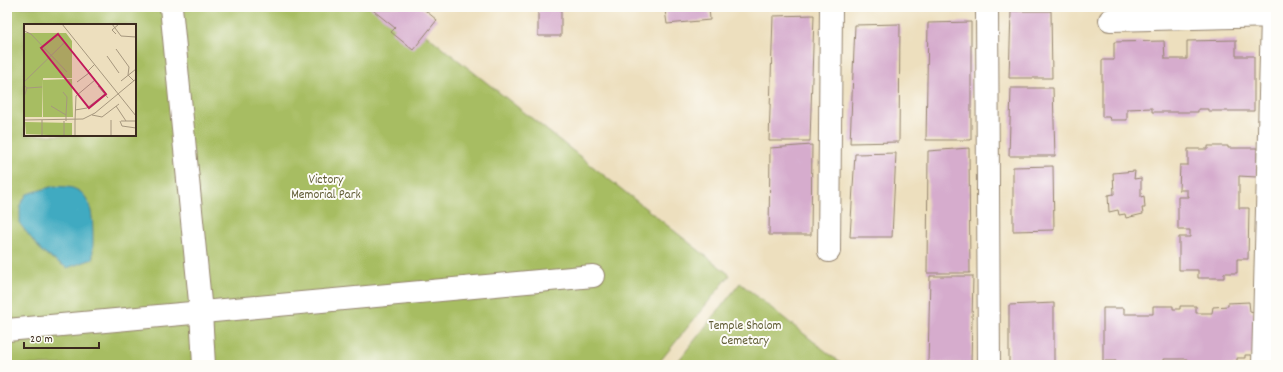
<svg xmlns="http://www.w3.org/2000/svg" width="1283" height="372" font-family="Dekko,sans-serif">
	<rect width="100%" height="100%" fill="#fdfcf7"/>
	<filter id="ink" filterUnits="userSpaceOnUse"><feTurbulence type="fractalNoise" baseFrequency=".025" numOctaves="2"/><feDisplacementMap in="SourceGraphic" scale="8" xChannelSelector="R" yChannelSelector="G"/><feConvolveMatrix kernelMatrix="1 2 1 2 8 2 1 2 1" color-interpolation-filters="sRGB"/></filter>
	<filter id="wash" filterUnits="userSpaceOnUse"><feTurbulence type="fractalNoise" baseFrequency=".012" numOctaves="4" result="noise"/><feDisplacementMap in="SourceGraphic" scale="16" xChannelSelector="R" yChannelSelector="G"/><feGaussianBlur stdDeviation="0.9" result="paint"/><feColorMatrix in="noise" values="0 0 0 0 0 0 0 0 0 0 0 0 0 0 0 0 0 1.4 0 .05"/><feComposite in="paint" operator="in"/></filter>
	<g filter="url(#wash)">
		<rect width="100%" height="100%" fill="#eddfbe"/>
		<path fill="#a7bd62" stroke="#717440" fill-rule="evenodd" d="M 7,7 L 391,7 L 730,275 L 657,365 L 7,365 ZM 25,25 L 135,25 L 135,135 L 25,135 Z
			M 740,283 L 843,365 L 675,365 Z"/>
		<path fill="#41aac1" stroke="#3e6a70" d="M 54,186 C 60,187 69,186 75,189 C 98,197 92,239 93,259 L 67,268 L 42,252 L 20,224 L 20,205 L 27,194 Z"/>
		<g id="blocks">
			<path fill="#d6accd" d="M 369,7 L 421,7 L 437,20 L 413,50 L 391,32 L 395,28 Z
				M 538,7 L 561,7 L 561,36 L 538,36 Z
				M 669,7 L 709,7 L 710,20 L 667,24 L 665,10 L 669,10 Z
				M 1011,11 L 1051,11 L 1052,78 L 1009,78 Z
				M 814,15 L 810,141 L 769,141 L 773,16 Z
				M 971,22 L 971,140 L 926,140 L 928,23 Z
				M 900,24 L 899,142 L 850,143 L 855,25 Z
				M 1236,40 L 1236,56 L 1254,56 L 1254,111 L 1208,111 L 1208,109 L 1198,109 L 1198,112 L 1152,112 L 1152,108 L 1127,109 L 1127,120 L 1110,120 L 1109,117 L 1102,117 L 1102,60 L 1114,60 L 1114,42 L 1164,41 L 1165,59 L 1187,59 L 1187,41 Z
				M 1011,88 L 1053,88 L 1055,156 L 1009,156 Z
				M 812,145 L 811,235 L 769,235 L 770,148 Z
				M 1208,146 L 1228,146 L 1228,148 L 1257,148 L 1257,177 L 1239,176 L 1239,208 L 1249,208 L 1248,259 L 1237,259 L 1237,273 L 1224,273 L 1224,278 L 1198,278 L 1198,270 L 1179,270 L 1179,237 L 1190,237 L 1190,230 L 1178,230 L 1178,197 L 1189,197 L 1189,196 L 1187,196 L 1187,190 L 1179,190 L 1180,165 L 1188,165 L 1188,149 L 1208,149 Z
				M 969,148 L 970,273 L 927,273 L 928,151 Z
				M 896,153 L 892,237 L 850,237 L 855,154 Z
				M 1053,166 L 1054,230 L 1013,231 L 1013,167 Z
				M 1135,171 L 1134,179 L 1141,178 L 1141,197 L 1144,196 L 1145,208 L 1142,208 L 1143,214 L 1126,218 L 1125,214 L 1119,215 L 1118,210 L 1109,212 L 1108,195 L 1114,194 L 1113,173 Z
				M 930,276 L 973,276 L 971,363 L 928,363 Z
				M 1249,302 L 1250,311 L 1254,312 L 1254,355 L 1245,355 L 1245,358 L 1237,358 L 1237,365 L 1187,365 L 1187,359 L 1164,359 L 1164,365 L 1116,365 L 1116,361 L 1103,361 L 1103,308 L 1124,308 L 1124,314 L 1153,314 L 1153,306 L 1173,306 L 1173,309 L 1180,309 L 1180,306 L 1196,306 L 1196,313 L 1212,313 L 1213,307 L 1228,306 L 1228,303 Z
				M 1054,303 L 1054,365 L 1009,365 L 1009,305 Z"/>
		</g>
	</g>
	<g filter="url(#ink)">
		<use href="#blocks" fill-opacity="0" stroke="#94846e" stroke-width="1"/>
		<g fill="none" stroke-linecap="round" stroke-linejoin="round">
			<g stroke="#94846e" stroke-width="24">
				<path id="minor" d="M 171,7 L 201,312 L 204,365
					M 987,7 L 989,365
					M 1110,20 L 1276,16
					M 829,251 L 831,7
					M 7,330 L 593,276
					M 1263,365 L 1272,17"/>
			</g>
			<use href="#minor" stroke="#fff" stroke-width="22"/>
		</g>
	</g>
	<g text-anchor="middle" stroke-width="4" stroke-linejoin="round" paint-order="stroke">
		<g font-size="13" fill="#615d36" stroke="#fdfcf7">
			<text x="326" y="183">Victory<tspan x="326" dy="15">Memorial Park</tspan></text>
			<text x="745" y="329">Temple Sholom<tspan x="745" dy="15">Cemetary</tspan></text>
		</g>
	</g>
	<g transform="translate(24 24)">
		<rect width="112" height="112" fill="#eddfbe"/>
		<path d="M 0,9 L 42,9 L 48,17 L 48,54 L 19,54 L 18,93 L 0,93 ZM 48,55 L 49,93 L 19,93 L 19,56 ZM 1,98 L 48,99 L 48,112 L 2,110 Z" fill="#a7bd62"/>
		<path fill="none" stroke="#a6977e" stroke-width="1" d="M 0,0 L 29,0M 38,0 L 112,92M 88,0 L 97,12 L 112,13M 0,7 L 7,10 L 43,48M 92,10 L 88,6 L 95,0M 92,25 L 105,43 L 104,51 L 110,57M 83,32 L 95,49M 97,57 L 112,45M 0,58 L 41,18M 53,58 L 65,49M 0,61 L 3,64 L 0,73M 74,62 L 84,74M 3,64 L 18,63M 39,68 L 43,73 L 42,91M 27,82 L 42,91 L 42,97M 92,82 L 102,97M 51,86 L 63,84 L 81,70M 68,91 L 78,93 L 95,80M 0,96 L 59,95 L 71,89 L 112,55M 18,96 L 18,112M 87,96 L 87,112M 40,97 L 40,112M 51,97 L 52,72 L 71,56 L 64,47 L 71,40M 51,97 L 51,112M 96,97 L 98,102 L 112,104M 97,97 L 112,97"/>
		<path fill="#c2185b" fill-opacity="0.15" stroke="#c2185b" stroke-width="2" d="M 34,10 L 82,70 L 65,84 L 17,24 Z"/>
		<rect width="112" height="112" fill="none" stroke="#3b2a1e" stroke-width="2"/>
	</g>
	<rect width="1283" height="372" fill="none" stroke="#fdfcf7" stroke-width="24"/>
	<path d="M24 342v6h75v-6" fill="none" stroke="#3b2a1e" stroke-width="2"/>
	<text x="30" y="342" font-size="12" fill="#3b2a1e" stroke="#fdfcf7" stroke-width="3" paint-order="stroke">20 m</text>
</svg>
